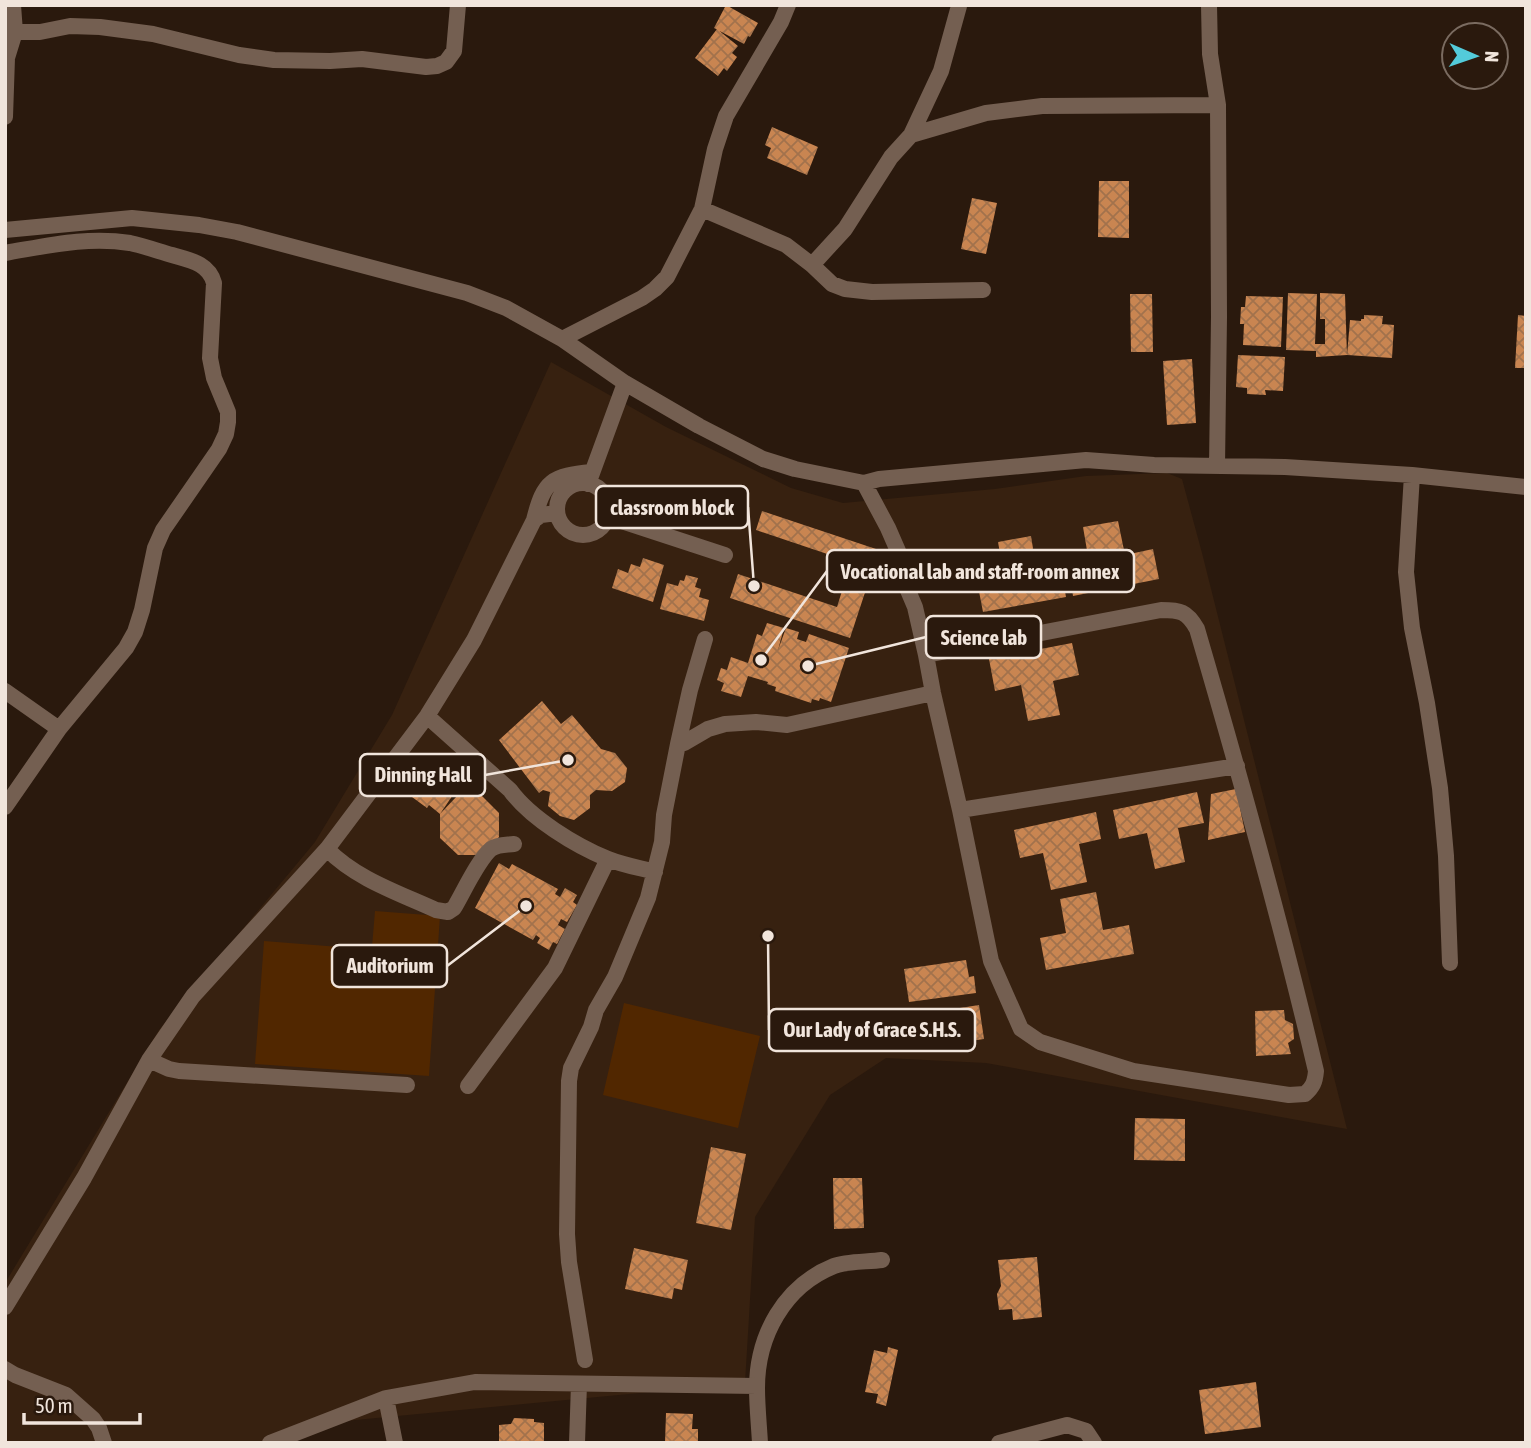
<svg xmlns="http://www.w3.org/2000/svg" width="1531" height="1448" font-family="'Asap Condensed',sans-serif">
	<defs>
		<pattern id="building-cross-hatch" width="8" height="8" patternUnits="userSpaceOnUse" patternTransform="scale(1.75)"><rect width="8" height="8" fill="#c98551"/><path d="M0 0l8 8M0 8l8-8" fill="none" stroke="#a2724c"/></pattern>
	</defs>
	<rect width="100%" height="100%" fill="#2a190d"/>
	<path fill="#372110" d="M 551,362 L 666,427 L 791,488 L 843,503 L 995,489 L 1086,476 L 1167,473 L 1182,479 L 1202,553 L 1347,1129 L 986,1063 L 886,1058 L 830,1095 L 755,1217 L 745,1383 L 303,1425 L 258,1443 L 5,1443 L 5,1283 L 159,1030 L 315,842 L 392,715 Z"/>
	<path fill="#512700" d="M 375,911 L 440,916 L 429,1076 L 255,1064 L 264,941 L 352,948 L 350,982 L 369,983 Z
		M 624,1003 L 760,1036 L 738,1128 L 603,1095 Z"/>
	<path fill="url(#building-cross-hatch)" d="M 726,5 L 758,23 L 750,37 L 748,36 L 744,44 L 714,28 Z
		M 717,29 L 738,46 L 732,53 L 737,57 L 727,71 L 724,68 L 718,76 L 695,58 Z
		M 772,127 L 818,147 L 807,175 L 767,158 L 771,148 L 765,145 Z
		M 1099,181 L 1129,181 L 1129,238 L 1098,237 Z
		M 972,198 L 997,203 L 986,254 L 961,249 Z
		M 1288,293 L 1317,294 L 1315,344 L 1325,344 L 1325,319 L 1320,319 L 1320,293 L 1345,294 L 1347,355 L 1316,357 L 1316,351 L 1286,350 Z
		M 1130,294 L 1152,294 L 1153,352 L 1131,352 Z
		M 1246,296 L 1283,297 L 1281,347 L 1243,345 L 1244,324 L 1240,324 L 1241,307 L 1245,307 Z
		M 1364,315 L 1383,316 L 1382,324 L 1394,325 L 1392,358 L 1347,355 L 1350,320 L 1361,321 L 1361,319 L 1364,319 Z
		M 1518,315 L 1526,316 L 1526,368 L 1515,368 Z
		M 1238,355 L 1285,357 L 1283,391 L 1265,390 L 1266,395 L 1247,394 L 1247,388 L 1236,387 Z
		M 1192,359 L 1196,423 L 1167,425 L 1163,361 Z
		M 762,511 L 879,550 L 850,638 L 730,598 L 738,574 L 837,607 L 851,562 L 756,530 Z
		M 1118,521 L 1125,555 L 1153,549 L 1159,579 L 1073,596 L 1068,567 L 1089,562 L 1083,527 Z
		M 1031,536 L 1037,573 L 1061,569 L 1066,597 L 983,612 L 977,581 L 1004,576 L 998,542 Z
		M 643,558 L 664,565 L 653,602 L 612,588 L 618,569 L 628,573 L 631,564 L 640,567 Z
		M 686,575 L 698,578 L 695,587 L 701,589 L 699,597 L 709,600 L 704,621 L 660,609 L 667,583 L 678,586 L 680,580 L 684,581 Z
		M 767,623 L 784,628 L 778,650 L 786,628 L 799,632 L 797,639 L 806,642 L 809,634 L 849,648 L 831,702 L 820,698 L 819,701 L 812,699 L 811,703 L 775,691 L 776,687 L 767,684 L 768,682 L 748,676 L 741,697 L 721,691 L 724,683 L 717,680 L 721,668 L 727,670 L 731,657 L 748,663 L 757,634 L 762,636 Z
		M 1072,643 L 1079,675 L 1053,681 L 1060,715 L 1028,721 L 1021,685 L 995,691 L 989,659 Z
		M 542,701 L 561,724 L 572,715 L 601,749 L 615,753 L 627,768 L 625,782 L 612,791 L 596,790 L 590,795 L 590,808 L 574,820 L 560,816 L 548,806 L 550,792 L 543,790 L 539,793 L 499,740 Z
		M 425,762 L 459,786 L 440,814 L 429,805 L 427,808 L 412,797 L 414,794 L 406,788 Z
		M 1236,789 L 1245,832 L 1208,840 L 1211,794 Z
		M 1197,792 L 1204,823 L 1178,828 L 1185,862 L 1155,869 L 1147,833 L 1119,839 L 1113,810 Z
		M 481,795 L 499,813 L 499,837 L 482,855 L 458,855 L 440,838 L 440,814 L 457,796 Z
		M 1096,812 L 1101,839 L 1079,844 L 1087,882 L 1051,890 L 1043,853 L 1020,858 L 1014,830 Z
		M 499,863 L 509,869 L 512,864 L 558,889 L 555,894 L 560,897 L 565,888 L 577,895 L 573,902 L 577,905 L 567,922 L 561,919 L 558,925 L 565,929 L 557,944 L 553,942 L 549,950 L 537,943 L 540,938 L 536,935 L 533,940 L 475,908 Z
		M 1096,892 L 1103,930 L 1129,925 L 1134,954 L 1046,970 L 1040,938 L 1066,933 L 1060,899 Z
		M 966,960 L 969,977 L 974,976 L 976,993 L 909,1002 L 904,969 Z
		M 979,1005 L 984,1039 L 915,1049 L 909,1016 Z
		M 1284,1010 L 1285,1020 L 1293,1024 L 1294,1039 L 1288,1043 L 1291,1054 L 1256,1056 L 1255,1011 Z
		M 1135,1118 L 1185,1119 L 1185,1161 L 1134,1160 Z
		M 711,1147 L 746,1154 L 731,1230 L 696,1223 Z
		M 833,1178 L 862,1178 L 864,1228 L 834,1229 Z
		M 634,1248 L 688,1260 L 682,1290 L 674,1288 L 672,1299 L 625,1289 Z
		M 1037,1257 L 1042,1317 L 1013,1320 L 1012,1309 L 999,1310 L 997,1294 L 1001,1286 L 998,1260 Z
		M 888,1347 L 898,1350 L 886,1406 L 876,1403 L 878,1394 L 865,1392 L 874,1350 L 887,1353 Z
		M 1256,1382 L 1261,1427 L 1205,1434 L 1199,1390 Z
		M 666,1413 L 693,1414 L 692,1429 L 698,1429 L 698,1443 L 665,1443 Z
		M 514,1418 L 534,1419 L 534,1422 L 544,1423 L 544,1443 L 499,1443 L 499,1425 L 511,1424 Z"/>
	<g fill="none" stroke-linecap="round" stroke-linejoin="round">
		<path stroke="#745f51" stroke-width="16" d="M 1209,5 L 1210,54 L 1218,105 L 1219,317 L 1217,466
			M 5,32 L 40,32 L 70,26 L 100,27 L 153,34 L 239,55 L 274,60 L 330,61 L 362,59 L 426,67 L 437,66 L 446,62 L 454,51 L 458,5
			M 5,117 L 7,58 L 15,32 L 13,5
			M 911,135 L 941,71 L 959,6
			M 702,209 L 786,245 L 812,265 L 832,284 L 845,289 L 872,292 L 983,290
			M 5,230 L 132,218 L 199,225 L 237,232 L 467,293 L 506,308 L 562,339 L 625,383 L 699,426 L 763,459 L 795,469 L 864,483 L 879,479 L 1086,460 L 1154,465 L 1285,467 L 1412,475 L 1526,487
			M 5,253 C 47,246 87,236 130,243 C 144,246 158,251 172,255 C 189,260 209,263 214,283 L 210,358 L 214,378 L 228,412 L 228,422 L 226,434 L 219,449 L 163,530 L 155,548 L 142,610 L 135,632 L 126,648 L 59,729 L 5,807
			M 812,265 L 845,229 L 891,157 L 911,135 L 986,113 L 1042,106 L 1218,105
			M 562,339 L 642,298 L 655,289 L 667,277 L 702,209 L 715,149 L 726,116 L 781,22 L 788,5
			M 1412,475 L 1406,572 L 1412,628 L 1427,703 L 1440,788 L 1446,856 L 1450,963
			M 864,483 L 888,528 L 898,551 L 901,574 L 915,607 L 926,655 L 933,693 L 960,810 L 991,961 L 1021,1029 L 1040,1042 L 1133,1071 L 1289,1095 L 1305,1094 C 1313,1087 1315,1082 1316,1071 C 1281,922 1240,776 1197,629 C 1187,611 1180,610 1161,610 L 926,655
			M557 509a26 26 0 1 1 52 0a26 26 0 1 1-52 0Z
			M 588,484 L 625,383
			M 609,517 L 725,555
			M 534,520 C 544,480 552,476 592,472
			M 5,691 L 59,729
			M 427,716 L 510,790 C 530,818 576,846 608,859 C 623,865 640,868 655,872
			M 678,744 L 684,743 L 708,729 L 725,724 L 756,722 L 787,725 L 933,693
			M 960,810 L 1237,766
			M 327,849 C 356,879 399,893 436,910 L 448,912 L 454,908 C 463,893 478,860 491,849 C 498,844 506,845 514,844
			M 149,1060 L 169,1069 L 179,1071 L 407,1085
			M 468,1086 L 555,968 L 608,859
			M 5,1307 L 84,1178 L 149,1060 L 193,996 L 327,849 L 427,716 L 474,640 L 534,520 L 541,515 L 557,513
			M 585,1360 L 569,1262 L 567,1234 L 569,1081 L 571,1068 L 591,1027 L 596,1010 L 615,977 L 648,898 L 662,842 L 664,815 L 678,744 L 690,690 L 705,639
			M 5,1369 L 15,1375 L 66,1395 L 93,1419 L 99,1428 L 104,1443
			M 386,1398 L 395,1443
			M 270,1443 L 386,1398 L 475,1382 L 757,1386
			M 577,1443 L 579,1384
			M 760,1443 C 759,1425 757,1406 757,1388 C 757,1336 784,1286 834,1266 C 846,1261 868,1262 882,1260
			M 999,1443 L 1067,1425 L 1086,1431 L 1094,1443"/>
	</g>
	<path fill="none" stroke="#f1e5dc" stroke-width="2.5" d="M754 586L748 507M761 660L827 571M808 666L926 637M568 760L485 775M526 906L447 966M768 936L769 1030"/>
	<g fill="#f1e5dc" stroke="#2a190d" stroke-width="2.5">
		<circle cx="754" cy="586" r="7"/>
		<circle cx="761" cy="660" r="7"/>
		<circle cx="808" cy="666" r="7"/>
		<circle cx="568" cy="760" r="7"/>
		<circle cx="526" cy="906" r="7"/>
		<circle cx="768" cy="936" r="7"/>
	</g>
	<g fill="#2a190d" stroke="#f1e5dc" stroke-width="2.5">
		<rect x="596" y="486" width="152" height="42" rx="7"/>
		<rect x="827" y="550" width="307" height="42" rx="7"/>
		<rect x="926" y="616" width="115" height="42" rx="7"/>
		<rect x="360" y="754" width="125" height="42" rx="7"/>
		<rect x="332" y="945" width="115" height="42" rx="7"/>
		<rect x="769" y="1009" width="206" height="42" rx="7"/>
	</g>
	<g font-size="21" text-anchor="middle" font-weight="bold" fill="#f1e5dc">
		<text x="672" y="515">classroom block</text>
		<text x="980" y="579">Vocational lab and staff-room annex</text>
		<text x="984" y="645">Science lab</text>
		<text x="423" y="782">Dinning Hall</text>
		<text x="390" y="973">Auditorium</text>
		<text x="872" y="1037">Our Lady of Grace S.H.S.</text>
	</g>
	<rect width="1531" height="1448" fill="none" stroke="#f1e5dc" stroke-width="14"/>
	<g transform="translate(1475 56) rotate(92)"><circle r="33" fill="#2a190d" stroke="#7a6b60" stroke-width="2"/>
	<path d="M0-5L12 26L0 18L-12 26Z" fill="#53cbda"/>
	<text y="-10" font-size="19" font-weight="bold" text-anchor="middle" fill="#f1e5dc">N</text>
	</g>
	<path d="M24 1413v10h116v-10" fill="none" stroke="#f1e5dc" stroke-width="3.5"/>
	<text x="35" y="1413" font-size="21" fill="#f1e5dc" stroke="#2a190d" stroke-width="5" paint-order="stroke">50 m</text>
</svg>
